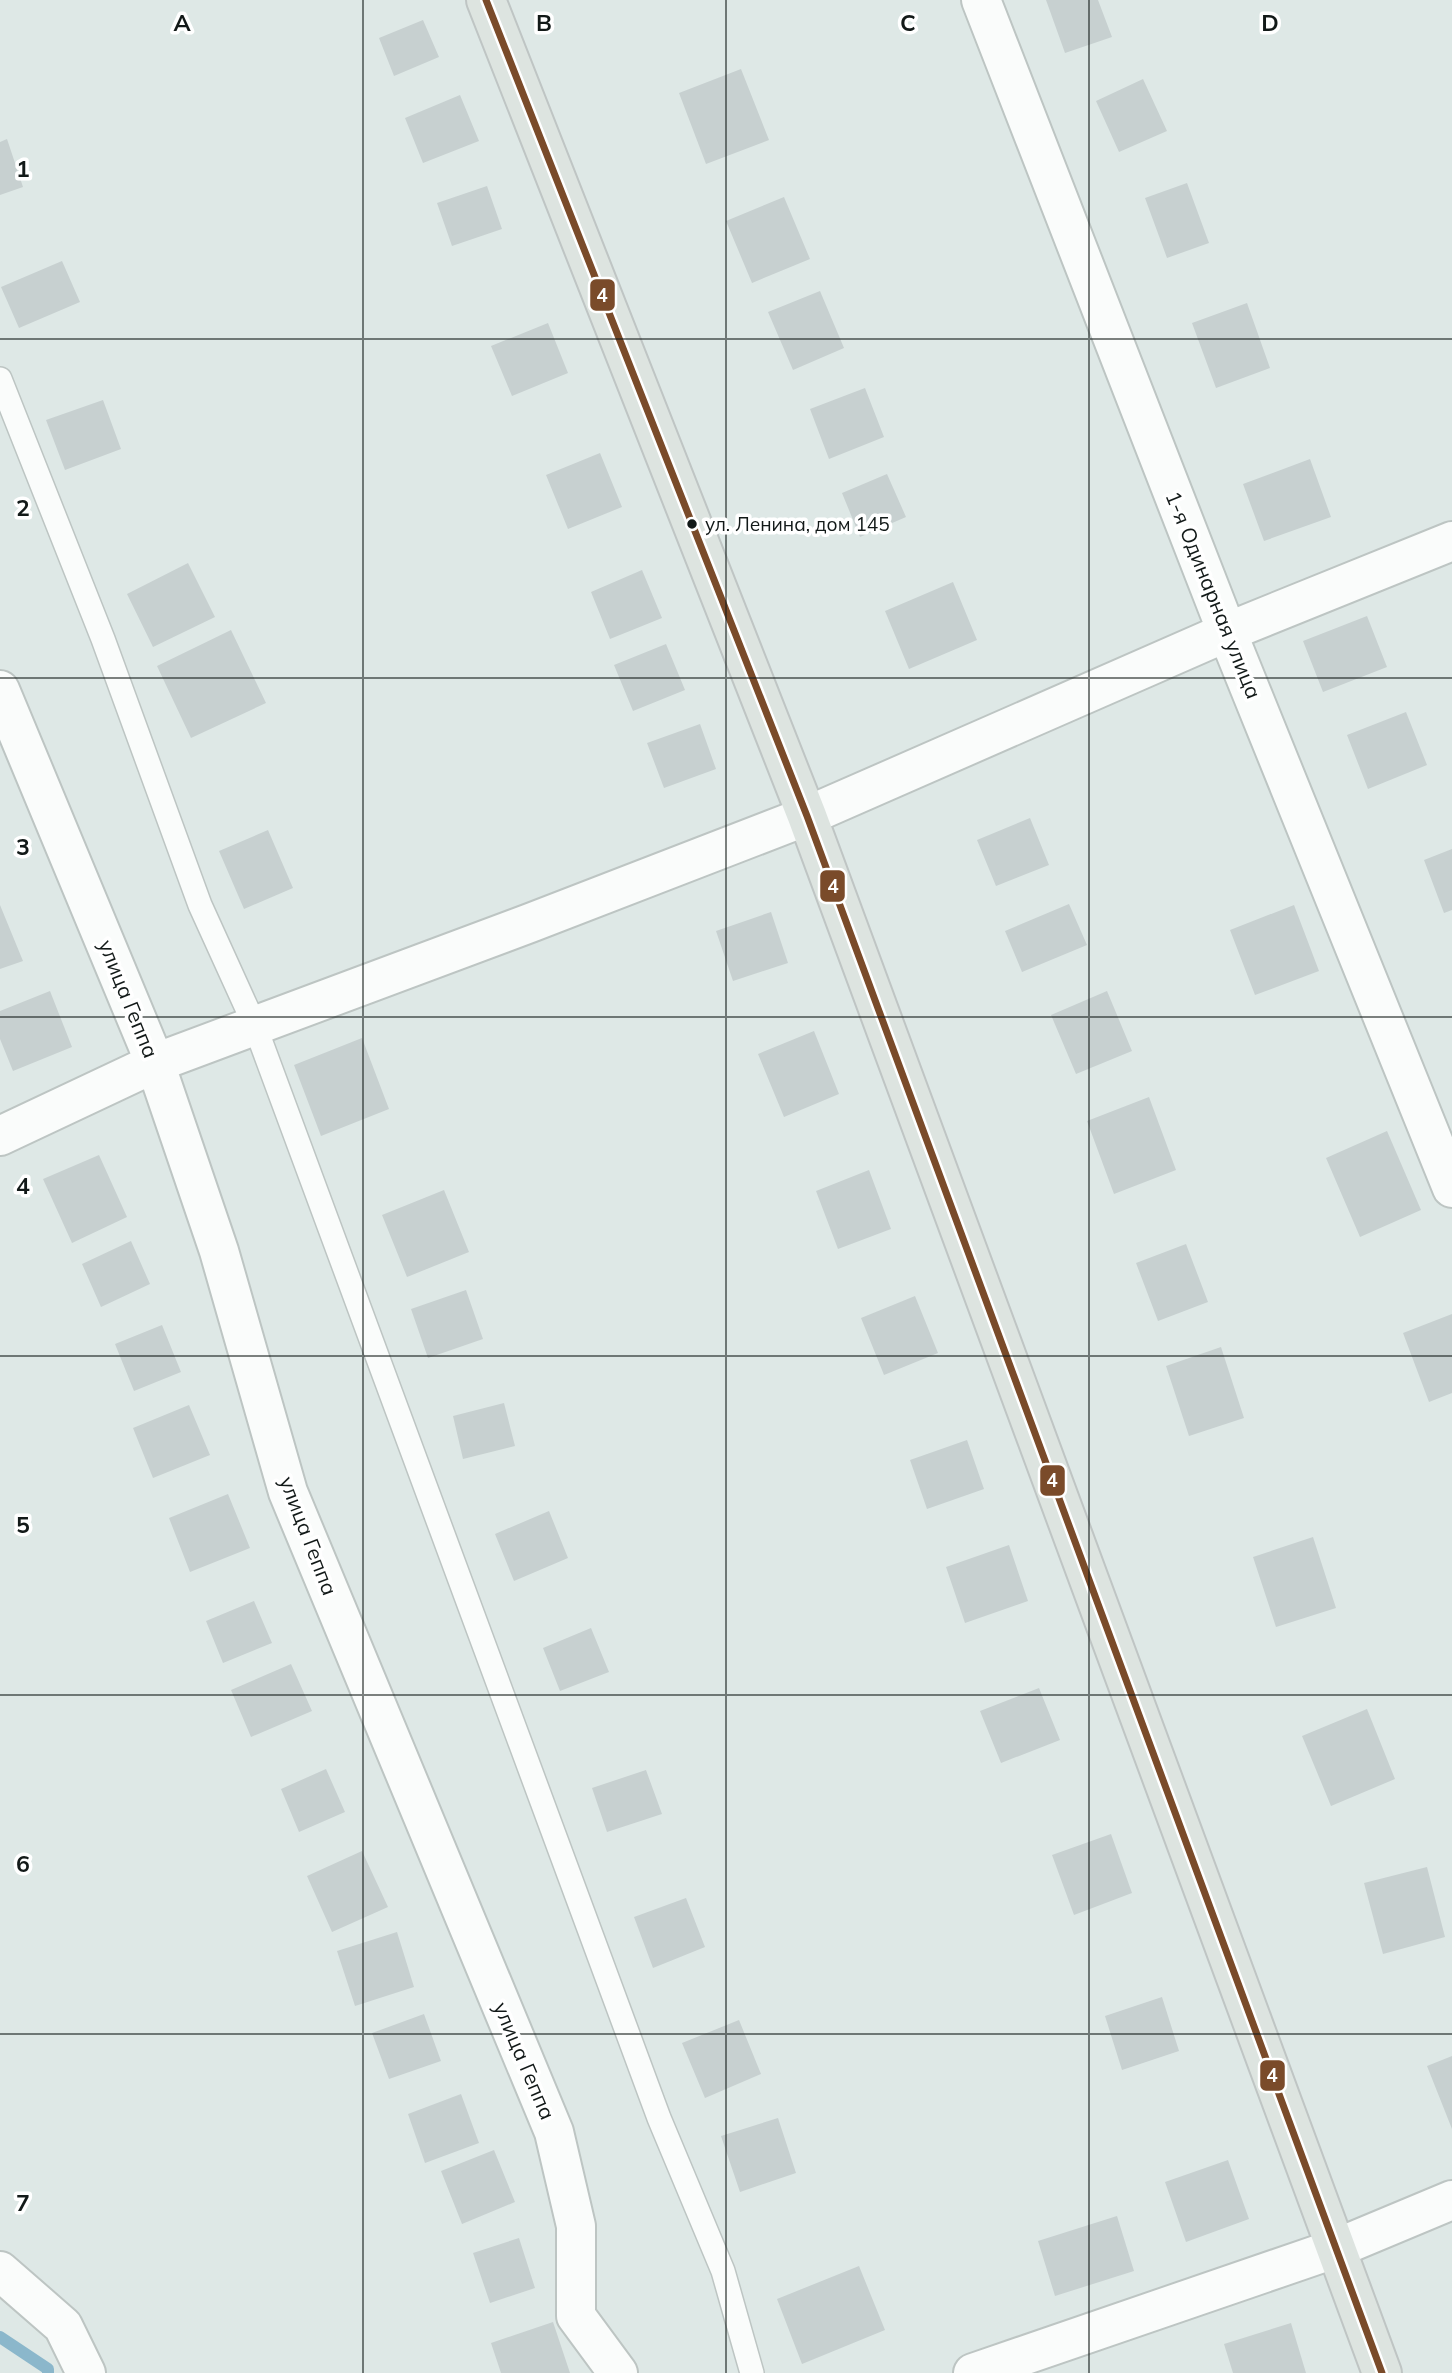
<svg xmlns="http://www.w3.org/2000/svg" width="1452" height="2373" font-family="Mulish,sans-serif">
	<rect width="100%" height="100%" fill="#dee8e6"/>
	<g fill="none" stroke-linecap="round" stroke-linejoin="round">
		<path stroke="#8bb7cb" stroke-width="12" d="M 0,2337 L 48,2369 L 48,2373"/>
	</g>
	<path fill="#c7d0d0" d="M 1046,0 L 1098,0 L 1112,37 L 1065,53 Z
		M 423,20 L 439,57 L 394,76 L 379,38 Z
		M 741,69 L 769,140 L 706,164 L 679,93 Z
		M 1143,79 L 1167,131 L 1119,152 L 1096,101 Z
		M 460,95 L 479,141 L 423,163 L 405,118 Z
		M 7,139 L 23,187 L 0,195 L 0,142 Z
		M 1187,183 L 1209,243 L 1167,258 L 1145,198 Z
		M 487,186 L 502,229 L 452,246 L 437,203 Z
		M 784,197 L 810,259 L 752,283 L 726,221 Z
		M 62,261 L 80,302 L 19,328 L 1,287 Z
		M 820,291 L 844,348 L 793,370 L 768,312 Z
		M 1247,303 L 1270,368 L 1216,388 L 1192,323 Z
		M 548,323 L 568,373 L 512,396 L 491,346 Z
		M 865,388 L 884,437 L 829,459 L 810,409 Z
		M 103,400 L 121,449 L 65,470 L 46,420 Z
		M 600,453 L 622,507 L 568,529 L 546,475 Z
		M 1310,459 L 1331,517 L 1264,541 L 1243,484 Z
		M 887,474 L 906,517 L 860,537 L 842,493 Z
		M 188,563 L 215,617 L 153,647 L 127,594 Z
		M 642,570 L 662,618 L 610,639 L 591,592 Z
		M 953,582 L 977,640 L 909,669 L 885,611 Z
		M 1367,616 L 1387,667 L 1323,692 L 1303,641 Z
		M 231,630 L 266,703 L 191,738 L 157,666 Z
		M 666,644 L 685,690 L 633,711 L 614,665 Z
		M 1406,712 L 1427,765 L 1368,789 L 1347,735 Z
		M 700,724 L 716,769 L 664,788 L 647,743 Z
		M 1030,818 L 1049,865 L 996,886 L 977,840 Z
		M 268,830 L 293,888 L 244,909 L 219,851 Z
		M 1452,849 L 1452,910 L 1444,913 L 1424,860 Z
		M 1069,904 L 1087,945 L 1022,972 L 1005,931 Z
		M 0,905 L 23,961 L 0,969 Z
		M 1294,905 L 1319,971 L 1255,995 L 1230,930 Z
		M 771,912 L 788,963 L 733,981 L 716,931 Z
		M 50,991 L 72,1047 L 13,1071 L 0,1039 L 0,1011 Z
		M 1107,991 L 1132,1051 L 1076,1074 L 1051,1015 Z
		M 814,1031 L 839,1094 L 784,1117 L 758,1054 Z
		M 362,1038 L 389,1109 L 321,1136 L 294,1065 Z
		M 1149,1097 L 1176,1170 L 1114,1194 L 1087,1121 Z
		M 1387,1131 L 1421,1210 L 1360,1237 L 1326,1158 Z
		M 99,1155 L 127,1217 L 72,1243 L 43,1179 Z
		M 869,1170 L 891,1229 L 838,1249 L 816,1191 Z
		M 444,1190 L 469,1252 L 407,1277 L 382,1215 Z
		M 131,1241 L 150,1284 L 101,1307 L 82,1264 Z
		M 1186,1244 L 1208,1302 L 1158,1321 L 1136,1263 Z
		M 466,1290 L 483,1339 L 428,1358 L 411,1309 Z
		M 915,1296 L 938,1353 L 884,1375 L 861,1318 Z
		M 1452,1314 L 1452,1393 L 1429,1402 L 1403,1333 Z
		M 162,1325 L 181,1372 L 134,1391 L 115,1344 Z
		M 1221,1347 L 1244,1418 L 1189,1436 L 1166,1366 Z
		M 504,1403 L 515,1446 L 463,1459 L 453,1416 Z
		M 189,1405 L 210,1455 L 153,1478 L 133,1428 Z
		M 967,1440 L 984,1489 L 927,1509 L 910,1460 Z
		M 228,1494 L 250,1548 L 190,1572 L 169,1518 Z
		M 549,1511 L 568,1558 L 514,1581 L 495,1534 Z
		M 1313,1537 L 1336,1608 L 1276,1627 L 1253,1557 Z
		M 1009,1545 L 1028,1601 L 965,1623 L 946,1567 Z
		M 254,1601 L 272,1643 L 223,1663 L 206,1621 Z
		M 591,1628 L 609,1672 L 560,1691 L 543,1648 Z
		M 291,1664 L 312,1711 L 251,1737 L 231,1690 Z
		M 1039,1688 L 1060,1740 L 1001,1763 L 980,1711 Z
		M 1367,1709 L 1395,1779 L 1331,1806 L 1302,1736 Z
		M 326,1769 L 345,1812 L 299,1832 L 281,1789 Z
		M 646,1770 L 662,1814 L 607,1832 L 592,1788 Z
		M 1111,1834 L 1132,1893 L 1074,1915 L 1052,1855 Z
		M 362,1851 L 388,1907 L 332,1932 L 307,1876 Z
		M 1427,1867 L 1445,1937 L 1383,1954 L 1364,1883 Z
		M 686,1898 L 705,1947 L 653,1968 L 634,1917 Z
		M 397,1932 L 414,1987 L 355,2006 L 337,1951 Z
		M 1162,1997 L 1179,2051 L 1122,2070 L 1105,2016 Z
		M 424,2014 L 441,2061 L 389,2079 L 372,2033 Z
		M 739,2020 L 761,2074 L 705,2098 L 682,2043 Z
		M 1452,2056 L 1452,2129 L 1427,2066 Z
		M 461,2094 L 479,2143 L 425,2163 L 408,2114 Z
		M 778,2118 L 796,2173 L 740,2192 L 721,2136 Z
		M 494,2150 L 515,2202 L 462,2224 L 441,2171 Z
		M 1228,2160 L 1249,2219 L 1186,2242 L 1165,2182 Z
		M 1117,2216 L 1134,2271 L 1055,2296 L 1038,2241 Z
		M 519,2238 L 535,2288 L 490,2303 L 473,2253 Z
		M 859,2266 L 885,2330 L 802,2364 L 777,2299 Z
		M 553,2322 L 570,2373 L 501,2373 L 491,2343 Z
		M 1291,2323 L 1306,2373 L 1233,2373 L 1224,2344 Z"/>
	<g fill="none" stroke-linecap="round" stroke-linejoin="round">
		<g stroke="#bdc5c3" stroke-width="26">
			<path id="lane" d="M 0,379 L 103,639 L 200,905 L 255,1026 L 659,2118 L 723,2271 L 752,2373"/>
		</g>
		<g stroke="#bdc5c3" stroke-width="42">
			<path id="street" d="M 981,0 L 1227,632 L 1452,1188
				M 0,690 L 155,1063 L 219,1251 L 288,1492 L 554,2132 L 576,2226 L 576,2316 L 618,2373
				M 0,1136 L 155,1063 L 530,923 L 807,816 L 1227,632 L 1452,541
				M 0,2271 L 63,2326 L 86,2373
				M 973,2373 L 1337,2248 L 1452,2200"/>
		</g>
		<g stroke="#bfc5c4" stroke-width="42">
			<path id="primary" d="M 486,0 L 807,816 L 1382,2373"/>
		</g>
		<use href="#lane" stroke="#fafcfb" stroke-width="23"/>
		<use href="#street" stroke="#fafcfb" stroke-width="38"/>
		<use href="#primary" stroke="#dde4e0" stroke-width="38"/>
		<g stroke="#fff" stroke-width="12">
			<path id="bus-1" d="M 486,0 L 807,816 L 1382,2373"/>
		</g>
		<use href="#bus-1" stroke="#7a4b2a" stroke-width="7"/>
	</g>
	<path fill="none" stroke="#121918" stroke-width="2" stroke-opacity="0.55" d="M 363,0 L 363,2373M 726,0 L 726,2373M 1089,0 L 1089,2373M 0,339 L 1452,339M 0,678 L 1452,678M 0,1017 L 1452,1017M 0,1356 L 1452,1356M 0,1695 L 1452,1695M 0,2034 L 1452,2034"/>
	<circle fill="#121918" stroke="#fff" stroke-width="2.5" cx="692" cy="524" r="6"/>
	<g text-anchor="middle" stroke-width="7" stroke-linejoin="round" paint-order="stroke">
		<g font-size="19" fill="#121918" stroke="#fff" text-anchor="start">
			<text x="705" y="531">ул. Ленина, дом 145</text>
		</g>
		<g font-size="21" fill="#121918" stroke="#fff">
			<text transform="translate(1213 595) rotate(68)" y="7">1-я Одинарная улица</text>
			<text transform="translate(128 999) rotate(68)" y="7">улица Геппа</text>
			<text transform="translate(308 1536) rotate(69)" y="7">улица Геппа</text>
			<text transform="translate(524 2061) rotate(67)" y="7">улица Геппа</text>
		</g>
	</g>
	<g font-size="23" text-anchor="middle" font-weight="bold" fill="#121918" stroke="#fff" stroke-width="7" stroke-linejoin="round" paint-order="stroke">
		<text x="182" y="31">A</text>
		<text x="544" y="31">B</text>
		<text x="908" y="31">C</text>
		<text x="1270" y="31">D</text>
		<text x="23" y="177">1</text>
		<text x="23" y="516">2</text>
		<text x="23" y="855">3</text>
		<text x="23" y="1194">4</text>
		<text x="23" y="1533">5</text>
		<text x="23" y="1872">6</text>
		<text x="23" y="2211">7</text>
	</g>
	<g stroke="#fff" stroke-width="2.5">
		<rect x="589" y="278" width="27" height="34" rx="7" fill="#7a4b2a"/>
		<rect x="819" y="869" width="27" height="34" rx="7" fill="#7a4b2a"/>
		<rect x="1039" y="1464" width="27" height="33" rx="7" fill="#7a4b2a"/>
		<rect x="1259" y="2059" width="27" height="33" rx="7" fill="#7a4b2a"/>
	</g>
	<g font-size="19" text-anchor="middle" font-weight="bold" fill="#fff">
		<text x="602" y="302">4</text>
		<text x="833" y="893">4</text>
		<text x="1052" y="1487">4</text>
		<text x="1272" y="2082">4</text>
	</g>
</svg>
